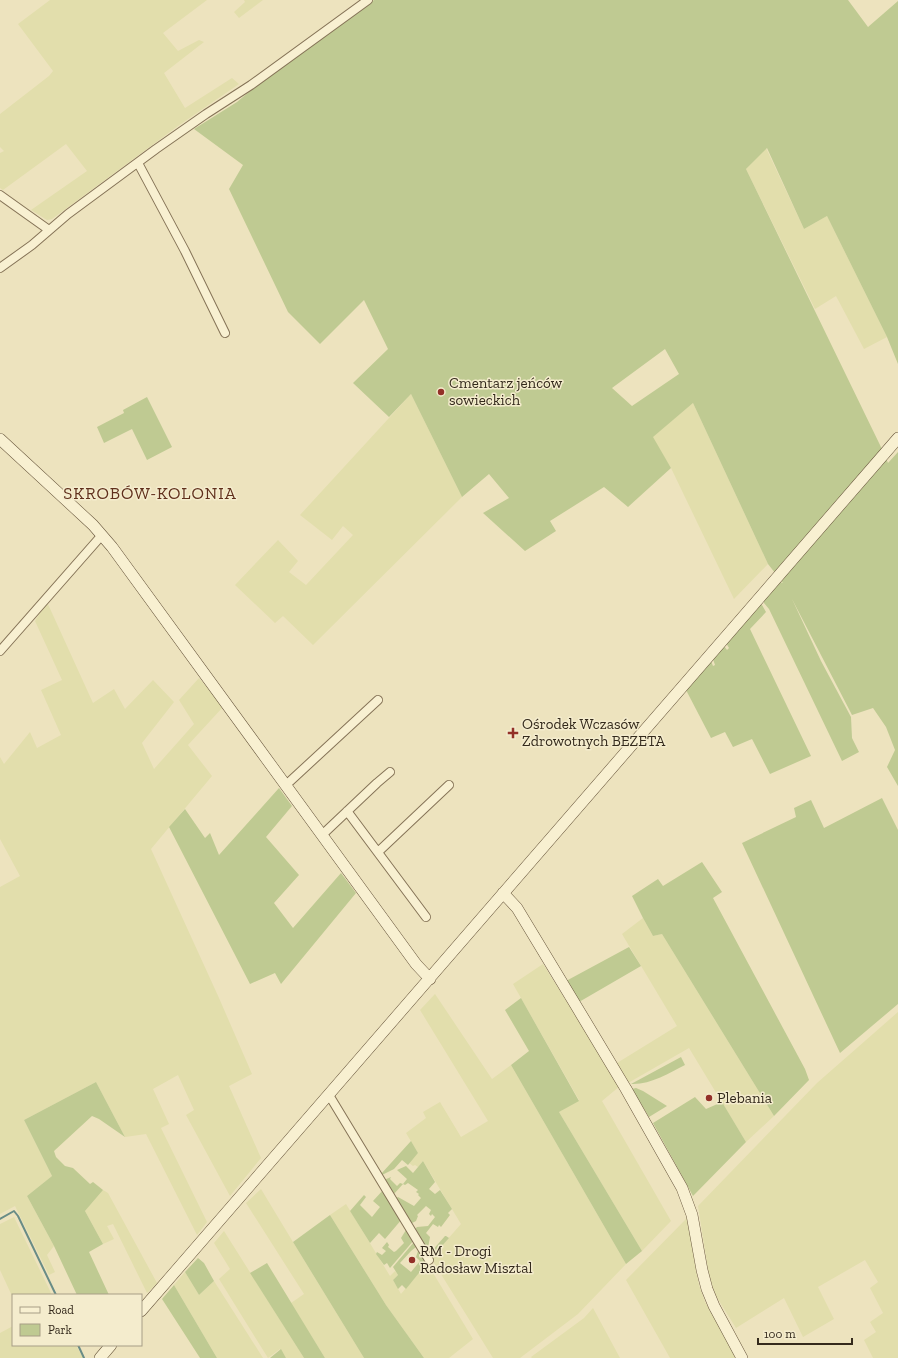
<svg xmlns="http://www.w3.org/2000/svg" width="898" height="1358" font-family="'Zilla Slab',serif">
	<rect width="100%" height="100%" fill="#ede3be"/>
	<path fill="#e2deac" d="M 50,0 L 207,0 L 163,33 L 178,51 L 199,40 L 204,42 L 164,73 L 185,108 L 232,78 L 239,84 L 178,126 L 52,219 L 47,220 L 31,210 L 87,171 L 66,144 L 3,190 L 0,188 L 0,153 L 4,151 L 0,147 L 0,114 L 49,76 L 53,71 L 18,24 Z
		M 244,0 L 263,0 L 239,18 L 234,12 L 245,2 Z
		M 766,148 L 804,229 L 827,216 L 887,337 L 864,349 L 836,296 L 815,309 L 746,169 Z
		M 411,394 L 462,497 L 313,645 L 283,616 L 275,623 L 235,585 L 278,540 L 298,561 L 289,572 L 306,585 L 353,535 L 343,526 L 332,540 L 300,515 Z
		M 693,403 L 768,564 L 734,599 L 671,468 L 652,437 Z
		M 47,602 L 93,703 L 114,689 L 125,709 L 153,680 L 174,702 L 142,743 L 154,769 L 194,724 L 179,700 L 199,678 L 223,707 L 188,745 L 212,776 L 151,849 L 219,998 L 252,1074 L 229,1086 L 261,1158 L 230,1196 L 186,1115 L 194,1110 L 178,1075 L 153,1089 L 169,1124 L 161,1128 L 207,1222 L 197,1235 L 146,1134 L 125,1137 L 96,1082 L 24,1120 L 52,1176 L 27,1196 L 54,1246 L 47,1255 L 55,1272 L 49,1275 L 15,1206 L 0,1214 L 0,887 L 20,876 L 0,839 L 0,757 L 4,764 L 30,732 L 37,748 L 61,735 L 41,690 L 62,680 L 35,621 Z
		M 643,918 L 653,936 L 662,934 L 774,1116 L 746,1142 L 689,1048 L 628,1083 L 617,1063 L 677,1026 L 622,934 Z
		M 543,964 L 620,1086 L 602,1101 L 671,1221 L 642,1251 L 559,1112 L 579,1100 L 513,984 Z
		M 435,994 L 492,1079 L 511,1065 L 626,1264 L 578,1314 L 520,1358 L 493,1358 L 431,1258 L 461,1224 L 423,1161 L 418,1167 L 415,1165 L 413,1166 L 409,1163 L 418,1153 L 406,1133 L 426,1118 L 423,1112 L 440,1102 L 461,1137 L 488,1121 L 420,1010 Z
		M 898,1012 L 898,1358 L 873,1358 L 864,1340 L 876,1332 L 870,1322 L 883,1313 L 870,1288 L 878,1282 L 865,1260 L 818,1287 L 834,1319 L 803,1337 L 784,1298 L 736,1328 L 716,1296 L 709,1276 L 698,1206 L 817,1083 Z
		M 261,1189 L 293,1242 L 364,1358 L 325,1358 L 291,1303 L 304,1294 L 246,1203 Z
		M 103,1190 L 108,1193 L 157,1283 L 147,1293 L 113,1224 L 107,1226 L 114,1239 L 103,1244 L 85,1211 Z
		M 346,1204 L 390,1276 L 395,1271 L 398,1275 L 393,1280 L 401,1294 L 427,1263 L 473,1339 L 449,1358 L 424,1358 L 386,1305 L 330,1215 Z
		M 14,1217 L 52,1295 L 13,1295 L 13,1298 L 0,1270 L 0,1224 Z
		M 688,1217 L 695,1265 L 699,1285 L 705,1302 L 737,1358 L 670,1358 L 626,1280 Z
		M 224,1231 L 304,1358 L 286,1358 L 280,1349 L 268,1358 L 219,1279 L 230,1269 L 214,1243 Z
		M 185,1272 L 199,1295 L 214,1281 L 263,1358 L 217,1358 L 174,1285 Z
		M 593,1308 L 620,1358 L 532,1358 L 531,1357 L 584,1318 Z
		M 13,1326 L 13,1345 L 76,1345 L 83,1358 L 0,1358 L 0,1333 Z"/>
	<path fill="#bfca92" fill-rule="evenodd" d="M 374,0 L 848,0 L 868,27 L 898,1 L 898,364 L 887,337 L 827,216 L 804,229 L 767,148 L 746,169 L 880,445 L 888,463 L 898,452 L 898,786 L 887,767 L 895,750 L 886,727 L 873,708 L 852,715 L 792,599 L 821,661 L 851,717 L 852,738 L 859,752 L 842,761 L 769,609 L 764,603 L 764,600 L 780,582 L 783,583 L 768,564 L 693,403 L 653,437 L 671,468 L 628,507 L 604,487 L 550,521 L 556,531 L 525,551 L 483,513 L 509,498 L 489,474 L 462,497 L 411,394 L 389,417 L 353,383 L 388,349 L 364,300 L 320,344 L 288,312 L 229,189 L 243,165 L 194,129 L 237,102 L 263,80 ZM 665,349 L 679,374 L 632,406 L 612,388 Z
		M 147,397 L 172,447 L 147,460 L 132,429 L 104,443 L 97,427 L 124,413 L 123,410 Z
		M 759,605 L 762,605 L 766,612 L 750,629 L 811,756 L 770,774 L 752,739 L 733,747 L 725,732 L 711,738 L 686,690 L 711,661 L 713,666 L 715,665 L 713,659 L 724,646 L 727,650 L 729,648 L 726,643 Z
		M 279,788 L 292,806 L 266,837 L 299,875 L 274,903 L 293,928 L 341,873 L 356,893 L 281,984 L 275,973 L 250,984 L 169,827 L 185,809 L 205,838 L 210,833 L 219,855 Z
		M 882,798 L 898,830 L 898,1004 L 840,1053 L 742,843 L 796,817 L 794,808 L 811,800 L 824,828 Z
		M 702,862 L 722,892 L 713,898 L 805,1069 L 809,1080 L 774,1116 L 662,934 L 653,936 L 643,918 L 632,896 L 658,879 L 663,886 Z
		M 629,947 L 641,966 L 579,1002 L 566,981 Z
		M 521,998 L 579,1101 L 559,1112 L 642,1251 L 626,1264 L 511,1065 L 529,1051 L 505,1010 Z
		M 681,1057 L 685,1065 C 669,1073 650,1085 631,1084 Z
		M 96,1082 L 125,1137 L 99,1119 L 92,1116 L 54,1151 L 56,1157 L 65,1166 L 73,1168 L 90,1184 L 93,1182 L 103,1190 L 85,1211 L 103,1244 L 89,1252 L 109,1295 L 77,1295 L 54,1246 L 27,1196 L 52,1176 L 24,1120 Z
		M 636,1088 L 643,1091 L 667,1106 L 649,1117 L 632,1089 Z
		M 695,1097 L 706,1109 L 722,1102 L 746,1142 L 693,1196 L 653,1123 Z
		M 411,1141 L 418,1153 L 408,1165 L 402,1160 L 394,1169 L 382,1175 L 381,1174 Z
		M 423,1161 L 435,1182 L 429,1189 L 435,1194 L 440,1190 L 452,1209 L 448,1213 L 450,1215 L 441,1227 L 439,1225 L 438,1227 L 433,1224 L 426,1233 L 430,1237 L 428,1248 L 425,1247 L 414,1230 L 417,1227 L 428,1226 L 435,1217 L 432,1214 L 431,1216 L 429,1214 L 431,1210 L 426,1206 L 417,1215 L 418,1216 L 416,1221 L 410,1224 L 396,1198 L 398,1197 L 414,1206 L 421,1198 L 418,1195 L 419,1194 L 416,1192 L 418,1190 L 408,1183 L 405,1185 L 403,1184 L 393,1195 L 384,1180 L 391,1177 L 390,1179 L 397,1186 L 400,1183 L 403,1184 L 407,1179 L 397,1170 L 406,1166 L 413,1173 Z
		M 384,1189 L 402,1219 L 385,1239 L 379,1233 L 370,1243 L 350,1211 L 364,1195 L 366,1197 L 360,1205 L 372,1217 L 380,1207 L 373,1201 Z
		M 330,1215 L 386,1305 L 424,1358 L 364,1358 L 293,1242 Z
		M 406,1230 L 408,1230 L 414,1240 L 390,1268 L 387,1263 L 384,1265 L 376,1254 L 377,1252 L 382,1255 L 386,1251 L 382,1248 L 387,1242 L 389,1245 L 388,1247 L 394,1252 L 396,1251 L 404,1243 L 401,1238 Z
		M 445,1236 L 446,1236 L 449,1238 L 431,1258 L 429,1255 L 431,1252 Z
		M 414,1242 L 416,1247 L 411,1251 L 400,1263 L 411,1272 L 420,1261 L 416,1257 L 418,1251 L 421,1251 L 427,1263 L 406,1289 L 402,1285 L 398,1289 L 393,1280 L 398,1275 L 393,1267 Z
		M 198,1258 L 204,1263 L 214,1281 L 199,1295 L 185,1272 Z
		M 267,1263 L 325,1358 L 304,1358 L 250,1273 Z
		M 174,1285 L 217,1358 L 200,1358 L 162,1299 Z
		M 281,1349 L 286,1358 L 270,1358 Z"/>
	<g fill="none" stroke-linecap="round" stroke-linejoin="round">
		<path stroke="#698c86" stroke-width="2" d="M 0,1219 L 14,1211 L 18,1216 L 56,1295
			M 78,1345 L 84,1358"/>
		<g stroke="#857357" stroke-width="10">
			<path id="street" d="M 138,163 L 185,251 L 225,333
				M 0,195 L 49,230
				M 0,268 L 32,245 L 68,214 L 156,149 L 206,114 L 251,85 L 368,0
				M 0,651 L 102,535
				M 286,785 L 378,700
				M 347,811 L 426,917
				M 322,835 L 377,783 L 390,772
				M 378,852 L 449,785
				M 329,1095 L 429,1260"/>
		</g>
		<g stroke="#66543b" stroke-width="12">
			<path id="secondary" d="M 0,439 L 93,525 L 112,547 L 416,964 L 430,979
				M 503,893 L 517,908 L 578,1009 L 626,1089 L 682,1188 L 692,1215 L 702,1270 L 707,1289 L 714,1306 L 742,1358
				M 141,1311 L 898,438
				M 100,1358 L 111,1345"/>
		</g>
		<use href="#street" stroke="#f8f0d1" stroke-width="8"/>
		<use href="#secondary" stroke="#f8f0d1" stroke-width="11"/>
	</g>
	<g fill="#933028" stroke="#f4eccd" stroke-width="1.5">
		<circle cx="441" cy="392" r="4"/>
		<path d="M511 727h4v4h4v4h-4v4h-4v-4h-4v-4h4z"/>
		<circle cx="709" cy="1098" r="4"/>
		<circle cx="412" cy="1260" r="4"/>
	</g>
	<g text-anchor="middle" stroke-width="3" stroke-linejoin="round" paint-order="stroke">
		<g font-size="15" fill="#342a1c" stroke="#f4eccd" text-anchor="start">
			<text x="449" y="388">Cmentarz jeńców<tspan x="449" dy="17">sowieckich</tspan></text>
			<text x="522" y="729">Ośrodek Wczasów<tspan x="522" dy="17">Zdrowotnych BEZETA</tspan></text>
			<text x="717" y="1103">Plebania</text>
			<text x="420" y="1256">RM - Drogi<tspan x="420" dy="17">Radosław Misztal</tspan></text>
		</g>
		<g font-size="17" letter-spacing="1" fill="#60301c" stroke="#f4eccd">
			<text x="150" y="499">SKROBÓW-KOLONIA</text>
		</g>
	</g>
	<rect x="12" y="1294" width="130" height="52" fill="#f4eccd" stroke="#a79e86"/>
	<rect x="20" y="1307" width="20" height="6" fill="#f8f0d1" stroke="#a79e86"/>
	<text x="48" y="1314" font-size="12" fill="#342a1c">Road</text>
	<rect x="20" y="1324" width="20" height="12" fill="#bfca92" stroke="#a79e86"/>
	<text x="48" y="1334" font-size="12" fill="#342a1c">Park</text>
	<path d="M758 1338v6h94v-6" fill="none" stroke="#342a1c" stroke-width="2"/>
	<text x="764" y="1338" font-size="12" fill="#342a1c" stroke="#f4eccd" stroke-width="3" paint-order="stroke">100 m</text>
</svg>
